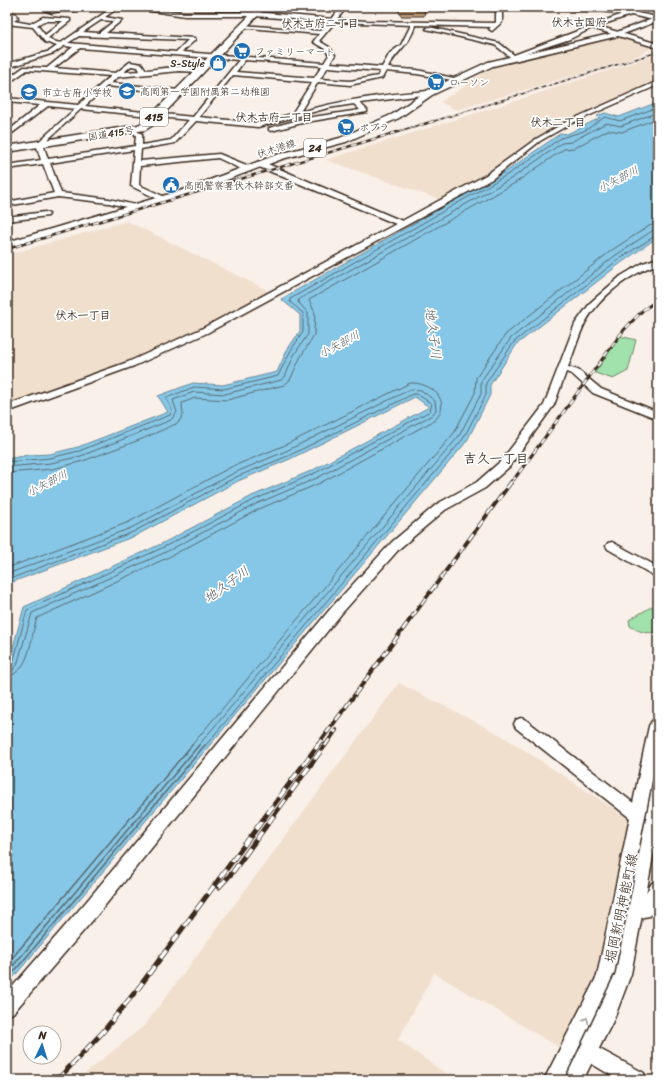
<svg xmlns="http://www.w3.org/2000/svg" width="665" height="1087" font-family="Sriracha,'Klee One',sans-serif">
	<rect width="100%" height="100%" fill="#f9f0e9"/>
	<filter id="ink" filterUnits="userSpaceOnUse"><feTurbulence type="fractalNoise" baseFrequency=".025" numOctaves="2"/><feDisplacementMap in="SourceGraphic" scale="8" xChannelSelector="R" yChannelSelector="G"/><feConvolveMatrix kernelMatrix="1 2 1 2 8 2 1 2 1" color-interpolation-filters="sRGB"/></filter>
	<g filter="url(#ink)">
		<path fill="#f1dfce" d="M 618,37 L 655,47 L 630,59 L 456,110 L 440,102 L 467,85 L 460,83 L 478,76 L 495,65 Z
			M 658,54 L 658,80 L 568,123 L 538,140 L 489,177 L 444,201 L 326,160 L 515,101 Z
			M 127,221 L 275,294 L 131,364 L 7,409 L 7,255 Z
			M 399,683 L 501,735 L 631,820 L 596,976 L 560,1048 L 434,973 L 398,1040 L 455,1080 L 77,1080 L 145,1025 Z"/>
		<path fill="#a1e2ac" stroke="#6e8665" d="M 620,336 L 636,340 L 628,371 L 613,379 L 595,373 Z
			M 656,604 L 658,605 L 658,630 C 648,636 638,631 630,626 L 629,620 Z"/>
		<path fill="#86c7e7" stroke="#688897" d="M 658,102 L 658,237 L 621,263 L 517,344 L 490,385 L 490,395 L 467,441 L 7,985 L 7,669 L 24,607 L 163,543 L 252,496 L 313,470 L 429,407 L 415,397 L 290,459 L 238,481 L 135,536 L 7,584 L 7,459 L 28,455 L 50,454 L 78,447 L 168,412 L 158,396 L 193,383 L 223,385 L 277,372 L 287,350 L 300,331 L 300,315 L 281,299 L 508,170 L 561,133 L 567,134 L 600,118 L 597,116 L 605,113 L 619,117 Z"/>
		<g fill="none" stroke-linecap="round" stroke-linejoin="round">
			<path stroke="#59696e" stroke-width="1" d="M 7,462 L 50,458 L 79,451 L 170,415 L 172,410 L 166,398 L 194,387 L 224,389 L 278,376 L 290,352 L 303,332 L 303,313 L 290,302 L 290,299 L 510,173 L 561,138 L 584,131 L 605,117 L 620,121 L 658,107
				M 7,467 L 51,463 L 81,456 L 171,420 L 177,412 L 173,400 L 194,392 L 225,394 L 281,380 L 285,377 L 294,355 L 308,334 L 308,313 L 298,302 L 299,299 L 512,178 L 562,143 L 571,142 L 606,123 L 621,126 L 658,112
				M 7,473 L 53,469 L 83,461 L 142,439 L 178,423 L 183,415 L 182,403 L 195,398 L 227,400 L 284,385 L 290,380 L 300,358 L 314,335 L 315,313 L 309,300 L 515,183 L 564,149 L 574,148 L 608,130 L 622,132 L 658,118
				M 7,568 L 129,522 L 231,467 L 283,446 L 410,383 C 431,382 453,401 435,420 L 320,483 L 259,509 L 169,557 L 37,618 C 30,638 31,671 7,677
				M 7,574 L 131,528 L 234,473 L 286,451 L 411,389 L 421,390 L 435,401 L 436,410 L 432,415 L 317,478 L 256,504 L 166,552 L 32,613 L 17,665 L 13,670 L 7,671
				M 7,580 L 133,532 L 236,477 L 288,456 L 413,394 L 417,394 L 432,404 L 430,411 L 315,473 L 254,500 L 164,547 L 27,610 L 13,663 L 7,666
				M 191,746 L 454,433 L 475,393 L 476,378 L 506,334 L 612,250 L 649,226 L 658,223
				M 198,746 L 459,436 L 481,394 L 481,381 L 511,338 L 616,255 L 652,231 L 658,229
				M 205,746 L 463,439 L 486,395 L 486,383 L 514,342 L 619,259 L 658,234"/>
			<path stroke="#59696e" stroke-width="1.5" d="M 7,964 L 192,745
				M 7,973 L 199,745
				M 7,980 L 205,745"/>
			<g stroke="#3b2a1e" stroke-width="3">
				<path id="minor" d="M 38,7 L 52,9 L 55,7 L 84,7 C 73,15 64,8 52,13 Z
					M 113,7 L 119,7 L 105,17 L 122,20 L 106,33 L 195,38 L 195,40 L 182,52 L 324,63 L 329,55 L 325,49 L 313,42 L 319,34 L 239,27 L 242,25 L 321,31 L 329,22 L 255,16 L 185,16 L 126,7 L 185,12 L 255,12 L 332,19 L 341,7 L 347,7 L 337,19 L 366,21 L 495,23 L 496,22 L 496,7 L 502,7 L 502,22 L 492,31 L 489,29 L 491,27 L 415,25 C 411,44 396,51 388,68 L 417,70 L 458,79 L 458,81 L 417,74 L 386,71 L 382,78 L 350,85 L 318,82 L 300,112 C 342,100 385,94 429,91 L 431,92 L 431,94 L 360,103 L 367,110 L 367,112 L 306,122 L 271,131 L 269,130 L 269,128 L 306,118 L 360,110 L 354,104 L 328,108 L 258,127 L 196,121 L 175,143 L 141,149 L 140,161 L 219,154 L 251,167 L 251,171 L 245,171 L 218,158 L 140,166 L 139,185 L 165,197 L 166,199 L 162,201 L 131,186 L 134,150 L 50,163 L 61,193 L 109,199 L 135,205 L 135,209 L 109,203 L 58,197 L 7,206 L 7,202 L 54,193 L 43,164 L 7,169 L 7,165 L 41,160 L 36,144 L 75,109 L 48,106 L 7,137 L 7,132 L 40,105 L 7,102 L 7,98 L 78,105 L 111,76 L 27,70 L 7,84 L 7,79 L 24,67 L 47,68 L 73,47 L 64,46 L 54,53 L 7,68 L 7,64 L 50,51 L 57,46 L 45,42 L 33,27 L 7,24 L 7,20 L 12,18 L 11,15 L 7,15 L 7,11 L 16,14 L 18,18 L 14,21 L 30,24 L 43,17 L 70,19 L 70,21 L 48,38 L 56,42 L 61,43 ZM 101,20 L 114,21 L 99,33 L 83,32 ZM 44,21 L 63,21 L 45,35 L 37,25 ZM 335,22 L 411,25 L 401,45 L 390,53 L 382,67 L 330,63 L 335,55 L 329,47 L 319,41 ZM 79,36 L 188,40 L 176,52 L 68,43 ZM 80,48 L 239,60 L 193,117 L 85,106 L 107,86 L 178,94 L 181,92 L 178,90 L 111,83 L 118,77 L 179,71 L 200,72 L 203,70 C 193,63 159,69 146,70 L 142,64 L 130,62 L 116,73 L 54,68 ZM 245,60 L 322,66 L 314,78 L 236,72 ZM 131,66 L 138,67 L 140,71 L 124,72 ZM 328,67 L 380,71 L 378,76 L 350,81 L 320,79 ZM 233,75 L 312,82 L 292,114 L 258,123 L 199,117 ZM 81,109 L 189,120 L 171,140 L 142,145 L 142,134 L 133,129 L 130,131 L 136,135 L 135,146 L 48,159 L 43,144 Z
					M 532,7 L 569,7 L 630,11 L 643,7 L 651,7 L 637,13 L 658,17 L 658,21 L 631,15 L 598,26 L 658,44 L 658,48 L 592,28 L 570,39 L 521,55 L 514,60 L 495,45 L 426,29 L 429,27 L 499,43 L 514,55 L 625,13 Z
					M 658,81 L 658,85 L 570,124 L 540,141 L 492,179 L 207,333 L 134,366 L 7,412 L 7,405 L 128,362 L 201,329 L 396,224 L 257,166 L 257,162 L 263,162 L 402,221 L 486,175 L 536,139 L 566,122 Z
					M 45,212 L 49,214 L 48,216 L 7,221 L 7,217 Z
					M 658,258 L 658,264 C 629,274 600,296 585,323 C 578,337 574,353 568,367 L 578,370 L 601,389 L 658,412 L 658,419 L 593,393 L 572,374 L 566,372 L 554,405 L 509,467 L 485,488 L 445,510 L 400,548 L 342,613 L 98,914 L 13,1013 L 7,1016 L 7,993 L 86,902 L 332,607 L 392,542 L 437,504 L 477,482 L 501,461 L 544,405 L 575,324 L 591,302 L 621,276 L 643,263 Z
					M 612,542 L 658,567 L 658,578 L 608,549 L 606,546 L 608,543 Z
					M 521,718 L 526,720 L 645,812 L 648,817 L 645,822 L 640,824 L 635,822 L 516,728 L 514,724 L 516,720 Z
					M 658,881 L 658,903 L 650,916 L 637,918 L 621,914 L 619,908 L 621,902 L 627,900 L 640,902 L 652,883 Z
					M 581,1039 L 644,1073 L 646,1080 L 619,1080 L 575,1054 L 572,1048 L 575,1042 Z"/>
			</g>
			<g stroke="#3b2a1e" stroke-width="3">
				<path id="major" d="M 658,17 L 658,21 L 618,36 L 493,66 L 432,95 L 399,118 L 346,142 L 282,159 L 189,194 L 7,248 L 7,242 L 183,190 L 276,155 L 340,138 L 393,114 L 426,91 L 488,62 L 614,33 Z
					M 658,718 L 658,830 L 631,974 L 614,1019 L 583,1080 L 544,1080 L 597,976 L 649,726 L 652,721 Z"/>
			</g>
			<g stroke="#3b2a1e" stroke-width="3">
				<path id="highway" d="M 258,7 L 266,7 L 153,125 L 145,130 L 7,152 L 7,146 L 138,125 L 145,121 Z"/>
			</g>
			<use href="#minor" fill="#fff" fill-rule="evenodd"/>
			<use href="#major" fill="#fff" fill-rule="evenodd"/>
			<use href="#highway" fill="#fff" fill-rule="evenodd"/>
			<path stroke="#3b2a1e" stroke-width="1.5" d="M 564,1080 L 615,973 L 658,754"/>
			<g stroke="#3b2a1e" stroke-width="1.5">
				<path id="rail-far4" d="M 431,122 L 658,52"/>
			</g>
			<g stroke="#3b2a1e" stroke-width="2.5">
				<path id="rail-far3" d="M 7,249 L 434,121"/>
			</g>
			<g stroke="#3b2a1e" stroke-width="3">
				<path id="rail-far2" d="M 512,482 L 623,331 L 643,310 L 658,300"/>
			</g>
			<g stroke="#3b2a1e" stroke-width="4">
				<path id="rail-far1" d="M 317,746 L 512,481
					M 325,746 L 336,730"/>
			</g>
			<g stroke="#3b2a1e" stroke-width="5">
				<path id="rail" d="M 219,887 L 232,873 L 325,745
					M 57,1080 L 102,1033 L 140,986 L 318,745"/>
			</g>
			<use href="#rail-far4" stroke="#fff" stroke-width="1" stroke-dasharray="3.5" stroke-linecap="butt"/>
			<use href="#rail-far3" stroke="#fff" stroke-width="1.5" stroke-dasharray="5" stroke-linecap="butt"/>
			<use href="#rail-far2" stroke="#fff" stroke-width="2" stroke-dasharray="6" stroke-linecap="butt"/>
			<use href="#rail-far1" stroke="#fff" stroke-width="2.5" stroke-dasharray="8" stroke-linecap="butt"/>
			<use href="#rail" stroke="#fff" stroke-width="3.5" stroke-dasharray="10" stroke-linecap="butt"/>
		</g>
		<path fill="#c09d7c" stroke="#3b2a1e" d="M 397,7 L 424,7 L 425,9 L 424,16 L 401,16 Z"/>
		<path fill="#dfb690" stroke="#3b2a1e" d="M 400,7 L 424,7 L 425,9 L 401,9 Z"/>
		<defs><path id="oneway-chevron" d="M-2-3.5L2.5 0L-2 3.5" fill="none" stroke-width="1.6" stroke-linecap="round" stroke-linejoin="round"/></defs>
		<use stroke="#a79f9a" href="#oneway-chevron" transform="translate(586 1020) rotate(-64)"/>
	</g>
	<defs>
		<g id="supermarket-disc" transform="scale(0.9)"><circle r="9.5" fill="#1f6fb2" stroke="#fff"/><path d="M-6-5.5h2.5l.6 2H6L4.5 2H-2.5L-4.4-4H-6ZM-1.5 3.2a1.3 1.3 0 1 0 .1 0ZM3 3.2a1.3 1.3 0 1 0 .1 0Z" fill="#fff"/></g>
		<g id="shop-disc" transform="scale(0.9)"><circle r="9.5" fill="#1f6fb2" stroke="#fff"/><path d="M-5-2.5h2.3a2.7 3.5 0 0 1 5.4 0H5L5.5 6h-11ZM-1.5-2.5h3a1.5 2.3 0 0 0-3 0Z" fill="#fff"/></g>
		<g id="school-disc" transform="scale(0.9)"><circle r="9.5" fill="#1f6fb2" stroke="#fff"/><path d="M0-5L7-2L0 1L-7-2ZM-4 1L0 2.5L4 1V4Q0 6-4 4Z" fill="#fff"/></g>
		<g id="civic-disc" transform="scale(0.9)"><circle r="9.5" fill="#1f6fb2" stroke="#fff"/><path d="M-.6-6.5H3V-4.5H.6V-3L4-1V1h2V6H-6V1h2V-1L-.6-3ZM-1.2 2.5V6h2.4V2.5Z" fill="#fff"/></g>
	</defs>
	<g fill-rule="evenodd">
		<use href="#supermarket-disc" x="242" y="51"/>
		<use href="#shop-disc" x="218" y="63"/>
		<use href="#supermarket-disc" x="436" y="82"/>
		<use href="#school-disc" x="127" y="91"/>
		<use href="#school-disc" x="29" y="92"/>
		<use href="#supermarket-disc" x="346" y="127"/>
		<use href="#civic-disc" x="171" y="185"/>
	</g>
	<g text-anchor="middle" stroke-width="3.5" stroke-linejoin="round" paint-order="stroke">
		<g font-size="10" fill="#3b2a1e" stroke="#fff" text-anchor="start">
			<text x="255" y="55">ファミリーマート</text>
			<text x="205" y="67" text-anchor="end">S-Style</text>
			<text x="449" y="86">ローソン</text>
			<text x="140" y="95">高岡第一学園附属第二幼稚園</text>
			<text x="42" y="96">市立古府小学校</text>
			<text x="359" y="131">ポプラ</text>
			<text x="184" y="189">高岡警察署伏木幹部交番</text>
		</g>
		<g font-size="10" fill="#3b2a1e" stroke="#fff">
			<text transform="translate(111 133) rotate(-9)" y="4">国道415号</text>
			<text transform="translate(276 148) rotate(-18)" y="4">伏木港線</text>
		</g>
		<g font-size="11" font-weight="bold" fill="#3b2a1e" stroke="#fff">
			<text x="579" y="26">伏木古国府</text>
			<text x="320" y="27">伏木古府二丁目</text>
			<text x="274" y="121">伏木古府一丁目</text>
			<text x="558" y="126">伏木二丁目</text>
			<text x="83" y="319">伏木一丁目</text>
		</g>
		<g fill="#fff" stroke="#766a62" stroke-width="1">
			<rect x="140" y="108" width="28" height="18" rx="3"/>
			<rect x="304" y="139" width="22" height="18" rx="3"/>
		</g>
		<g font-size="11" font-weight="bold" fill="#3b2a1e">
			<text x="154" y="121">415</text>
			<text x="315" y="152">24</text>
		</g>
		<g font-size="11" font-style="italic" fill="#52595a" stroke="#fff">
			<text transform="translate(618 179) rotate(-27)" y="4">小矢部川</text>
			<text transform="translate(339 344) rotate(-28)" y="4">小矢部川</text>
			<text transform="translate(47 483) rotate(-27)" y="4">小矢部川</text>
		</g>
		<g font-size="13" font-style="italic" fill="#52595a" stroke="#fff">
			<text transform="translate(434 333) rotate(83)" y="5">地久子川</text>
			<text transform="translate(226 584) rotate(-36)" y="5">地久子川</text>
		</g>
		<g font-size="13" font-weight="bold" fill="#3b2a1e" stroke="#fff">
			<text x="496" y="463">吉久一丁目</text>
		</g>
		<g font-size="14" fill="#3b2a1e" stroke="#fff">
			<text transform="translate(621 908) rotate(-78)" y="5">堀岡新明神能町線</text>
		</g>
	</g>
	<rect width="665" height="1087" fill="none" stroke="#fff" stroke-width="24"/>
	<rect x="12" y="12" width="641" height="1063" fill="none" stroke="#3b2a1e" stroke-width="1.5" filter="url(#ink)"/>
	<g transform="translate(42 1045) rotate(4)"><circle r="19" fill="#ffffff" stroke="#b1aaa5"/>
	<path d="M0-3L7 15L0 10L-7 15Z" fill="#1f6fb2"/>
	<text y="-6" font-size="11" font-weight="bold" text-anchor="middle" fill="#3b2a1e">N</text>
	</g>
</svg>
